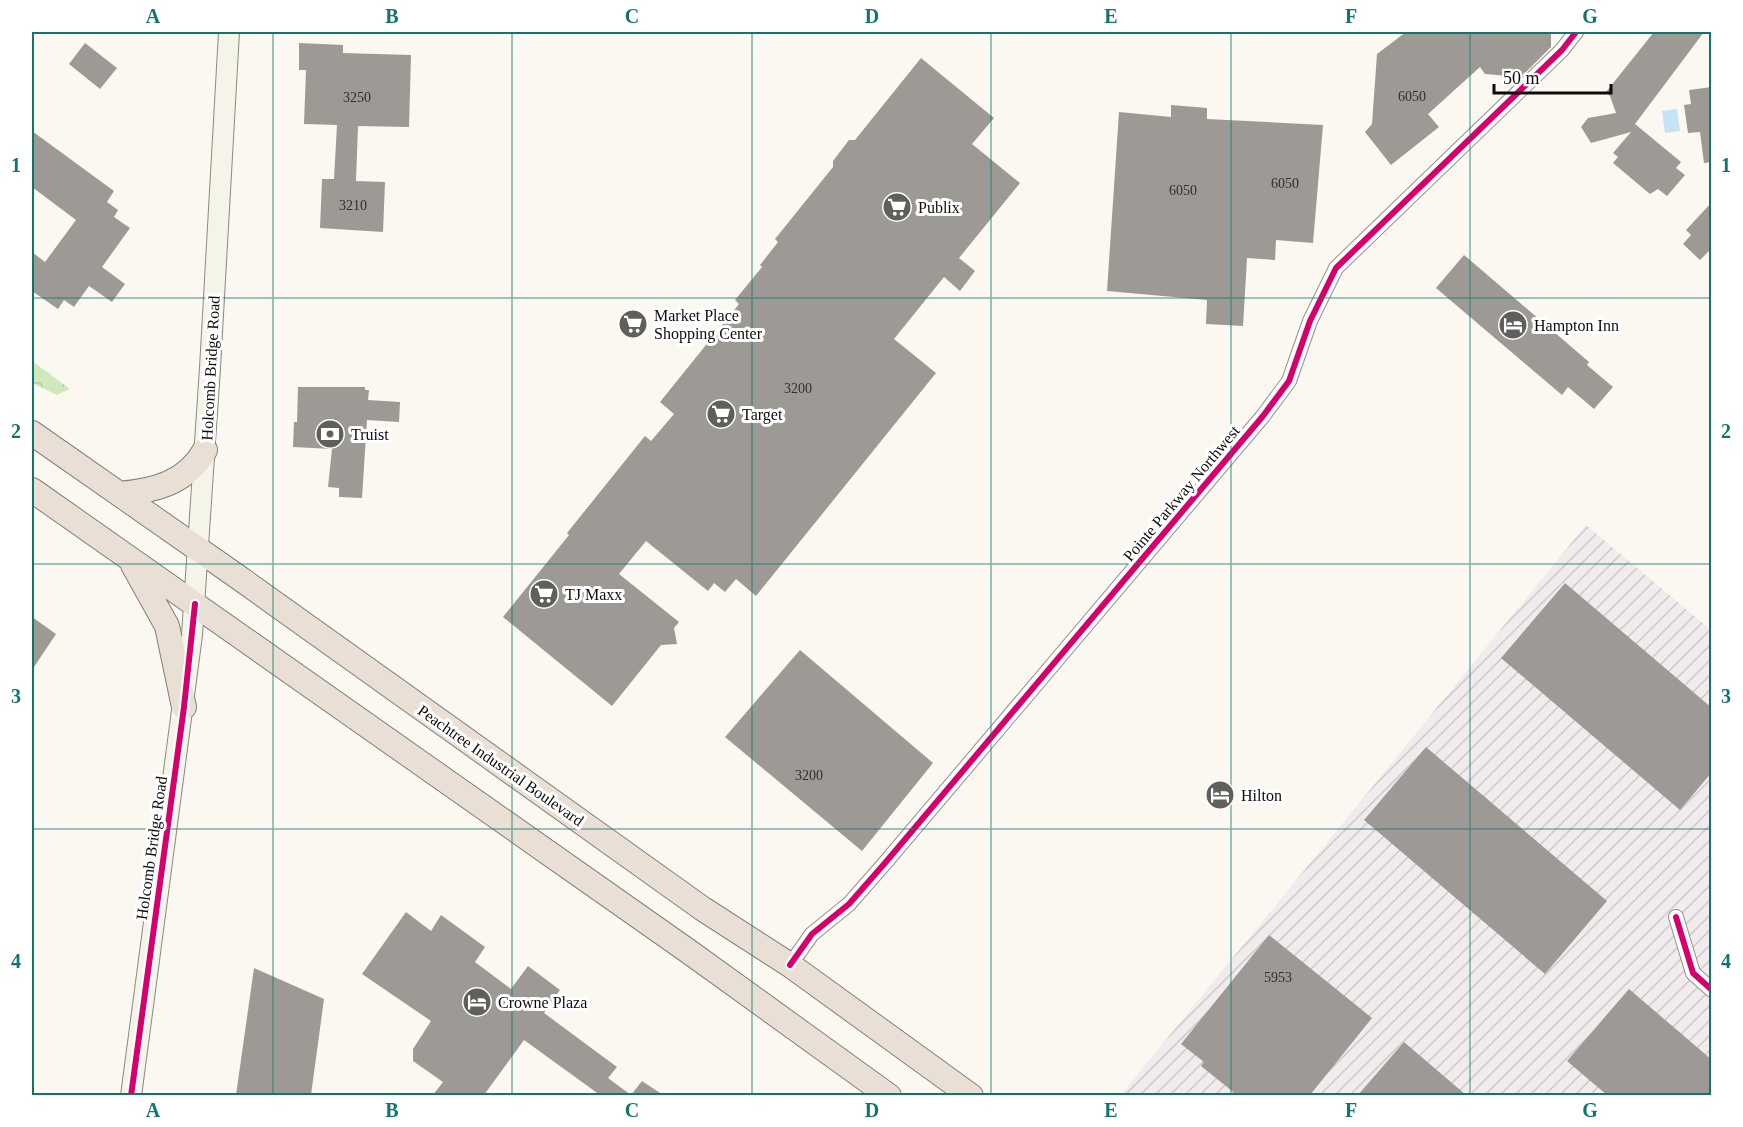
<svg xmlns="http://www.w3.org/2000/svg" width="1743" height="1127" font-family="Georgia,serif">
	<defs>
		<pattern id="industrial-furrows" width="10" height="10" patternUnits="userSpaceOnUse" patternTransform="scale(1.5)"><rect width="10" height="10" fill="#f2ebed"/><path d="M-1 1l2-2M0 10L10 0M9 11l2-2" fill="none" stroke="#cec8ca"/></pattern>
		<pattern id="forest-crowns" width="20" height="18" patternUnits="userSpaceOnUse" patternTransform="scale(1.5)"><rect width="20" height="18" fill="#d1e8bd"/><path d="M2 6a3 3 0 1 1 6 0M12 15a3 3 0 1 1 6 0" fill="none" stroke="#b2c6a1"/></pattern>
	</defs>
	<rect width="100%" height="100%" fill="#faf8f0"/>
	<path fill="url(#industrial-furrows)" d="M 1586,525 L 1711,630 L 1711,1095 L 1120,1096 Z"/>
	<path fill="url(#forest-crowns)" d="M 32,361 L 70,389 L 57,395 L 32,383 Z"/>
	<path fill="#c6e2f5" d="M 1677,109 L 1680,131 L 1665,133 L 1662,111 Z"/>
	<path fill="#9d9a96" d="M 1406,32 L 1551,32 L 1551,47 L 1521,77 L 1485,74 L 1480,67 L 1428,114 L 1439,127 L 1391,165 L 1365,132 L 1372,124 L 1377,54 Z
		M 1654,32 L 1704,32 L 1635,124 L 1681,162 L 1676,168 L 1685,175 L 1667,196 L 1658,189 L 1650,194 L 1613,163 L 1618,157 L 1613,153 L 1631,132 L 1591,143 L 1581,127 L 1588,118 L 1616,113 L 1610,96 L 1606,92 Z
		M 85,43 L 117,68 L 100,89 L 69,64 Z
		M 299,43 L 343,45 L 343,53 L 411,55 L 409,127 L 358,126 L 356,181 L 385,182 L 383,232 L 320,228 L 322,179 L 334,179 L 337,125 L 304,124 L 306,70 L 299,70 Z
		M 921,58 L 994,118 L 972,144 L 1020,183 L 959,258 L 975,271 L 960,291 L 944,277 L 894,339 L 936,373 L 756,596 L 736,579 L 725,592 L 714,583 L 708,591 L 646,541 L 619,574 L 679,622 L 674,628 L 677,644 L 661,645 L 612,706 L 503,617 L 569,535 L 567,533 L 645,436 L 651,441 L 674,414 L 660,402 L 739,304 L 735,300 L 762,267 L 760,265 L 778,242 L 775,239 L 833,167 L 833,161 L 849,140 L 855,140 Z
		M 1712,87 L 1712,162 L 1704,163 L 1700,132 L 1688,133 L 1684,105 L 1691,104 L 1689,90 Z
		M 1171,105 L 1207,108 L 1207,119 L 1323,125 L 1313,243 L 1276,240 L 1275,260 L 1247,258 L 1243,326 L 1206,324 L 1207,300 L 1107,291 L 1119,112 L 1171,117 Z
		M 32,131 L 114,191 L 107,202 L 118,210 L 114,217 L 130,228 L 102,267 L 125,284 L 112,302 L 89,286 L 74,307 L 64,300 L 58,309 L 32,291 L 32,252 L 45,262 L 76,220 L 32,187 Z
		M 1712,202 L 1712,248 L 1700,260 L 1683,244 L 1691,235 L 1686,230 Z
		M 1464,255 L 1589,362 L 1587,365 L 1613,387 L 1594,409 L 1568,387 L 1562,395 L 1436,288 Z
		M 298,387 L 365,387 L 365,390 L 369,390 L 368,400 L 400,402 L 399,422 L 367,420 L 362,498 L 339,497 L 339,488 L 328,487 L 332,449 L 293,447 L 294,422 L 297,422 Z
		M 1565,583 L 1712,708 L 1712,772 L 1680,810 L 1501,658 Z
		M 32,617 L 56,634 L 32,670 Z
		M 800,650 L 933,763 L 862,851 L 725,737 Z
		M 1426,747 L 1607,901 L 1545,974 L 1364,820 Z
		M 406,912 L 431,931 L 441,915 L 485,947 L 475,962 L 511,989 L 528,966 L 560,990 L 544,1013 L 617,1067 L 608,1078 L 631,1095 L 600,1095 L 524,1040 L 484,1095 L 433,1095 L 443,1082 L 413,1061 L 413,1049 L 431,1021 L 362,974 Z
		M 1269,935 L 1372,1018 L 1310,1095 L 1237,1095 L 1201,1066 L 1204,1062 L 1181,1044 Z
		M 254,968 L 324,999 L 311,1095 L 236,1095 Z
		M 1629,989 L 1712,1060 L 1712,1090 L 1707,1095 L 1607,1095 L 1567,1061 Z
		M 1404,1042 L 1466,1095 L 1358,1095 Z
		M 642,1081 L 663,1095 L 631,1095 Z"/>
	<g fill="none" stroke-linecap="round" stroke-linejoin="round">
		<g stroke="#93928f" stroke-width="16">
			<path id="street" d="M 1676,917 L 1693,973 L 1712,990
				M 790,965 L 812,934 L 849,904 L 885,863 L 1263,416 L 1289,381 L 1310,321 L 1336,268 L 1562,50 L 1576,32"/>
		</g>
		<g stroke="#8a8985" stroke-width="22">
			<path id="secondary" d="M 131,1096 L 192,635 L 210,368 L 229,32"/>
		</g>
		<g stroke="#80807c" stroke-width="26">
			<path id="highway" d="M 32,433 L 238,577 L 703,909 L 790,965 L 971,1096
				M 32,490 L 688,951 L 889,1096
				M 119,494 C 154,491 187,483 205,450
				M 133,565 L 167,626 L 184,707"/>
		</g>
		<use href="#street" stroke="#fefefd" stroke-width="14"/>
		<use href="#secondary" stroke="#f4f4e8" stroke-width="20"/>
		<use href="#highway" stroke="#eadfd4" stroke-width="24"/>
		<g stroke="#fff" stroke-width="10">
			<path id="cycleway" d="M 1676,917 L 1693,973 L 1712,990
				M 790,965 L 812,934 L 849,904 L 885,863 L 1263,416 L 1289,381 L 1310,321 L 1336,268 L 1562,50 L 1576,32
				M 131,1096 L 184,707 L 195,604"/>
		</g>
		<use href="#cycleway" stroke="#d6006c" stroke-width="6"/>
	</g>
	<path fill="none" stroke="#0f766e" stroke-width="1.5" stroke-opacity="0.55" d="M 273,32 L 273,1096M 512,32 L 512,1096M 752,32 L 752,1096M 991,32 L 991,1096M 1231,32 L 1231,1096M 1470,32 L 1470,1096M 32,298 L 1712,298M 32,564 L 1712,564M 32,829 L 1712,829"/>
	<defs>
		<g id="supermarket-disc" transform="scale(1.5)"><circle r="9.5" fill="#5f5f5c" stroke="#fff"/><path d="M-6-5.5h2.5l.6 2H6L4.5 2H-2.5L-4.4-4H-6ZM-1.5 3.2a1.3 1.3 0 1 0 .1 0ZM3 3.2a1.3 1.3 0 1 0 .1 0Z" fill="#fff"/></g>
		<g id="hotel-disc" transform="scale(1.5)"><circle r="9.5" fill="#5f5f5c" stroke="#fff"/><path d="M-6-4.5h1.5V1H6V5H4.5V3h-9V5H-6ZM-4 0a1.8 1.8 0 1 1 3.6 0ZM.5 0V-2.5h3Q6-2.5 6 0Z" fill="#fff"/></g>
		<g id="bank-disc" transform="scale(1.5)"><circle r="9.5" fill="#5f5f5c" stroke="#fff"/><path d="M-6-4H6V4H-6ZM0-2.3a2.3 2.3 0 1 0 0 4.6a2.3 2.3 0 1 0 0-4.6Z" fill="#fff"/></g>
	</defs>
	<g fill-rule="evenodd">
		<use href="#supermarket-disc" x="897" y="207"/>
		<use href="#supermarket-disc" x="633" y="324"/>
		<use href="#hotel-disc" x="1513" y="325"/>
		<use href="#supermarket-disc" x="721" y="414"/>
		<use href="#bank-disc" x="330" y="434"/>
		<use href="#supermarket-disc" x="544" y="594"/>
		<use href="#hotel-disc" x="1220" y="795"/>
		<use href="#hotel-disc" x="477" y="1002"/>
	</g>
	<g text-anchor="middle" stroke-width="6" stroke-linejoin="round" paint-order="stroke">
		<g font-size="14" fill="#30302e">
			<text x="1412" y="101">6050</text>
			<text x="357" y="102">3250</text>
			<text x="1285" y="188">6050</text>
			<text x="1183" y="195">6050</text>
			<text x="353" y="210">3210</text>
			<text x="798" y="393">3200</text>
			<text x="809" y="780">3200</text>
			<text x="1278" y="982">5953</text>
		</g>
		<g font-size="16" fill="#0c0c0c" stroke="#fff" text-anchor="start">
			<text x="918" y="213">Publix</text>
			<text x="654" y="321">Market Place<tspan x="654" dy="18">Shopping Center</tspan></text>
			<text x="1534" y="331">Hampton Inn</text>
			<text x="742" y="420">Target</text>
			<text x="351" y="440">Truist</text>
			<text x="565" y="600">TJ Maxx</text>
			<text x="1241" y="801">Hilton</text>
			<text x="498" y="1008">Crowne Plaza</text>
		</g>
		<g font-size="16" fill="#0c0c0c" stroke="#fff">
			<text transform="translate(210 368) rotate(-87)" y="6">Holcomb Bridge Road</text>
			<text transform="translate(1181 493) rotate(-50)" y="6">Pointe Parkway Northwest</text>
			<text transform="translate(501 765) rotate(35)" y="6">Peachtree Industrial Boulevard</text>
			<text transform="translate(151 848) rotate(-82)" y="6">Holcomb Bridge Road</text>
		</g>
	</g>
	<rect width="1743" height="1127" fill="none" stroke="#ffffff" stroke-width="66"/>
	<path d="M1494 84v9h117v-9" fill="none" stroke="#0c0c0c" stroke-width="3"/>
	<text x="1503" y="84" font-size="18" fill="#0c0c0c" stroke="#ffffff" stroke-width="4.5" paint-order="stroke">50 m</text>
	<rect x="33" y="33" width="1677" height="1061" fill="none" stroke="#0f766e" stroke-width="2"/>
	<g font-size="20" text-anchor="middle" font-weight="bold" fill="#0f766e">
		<text x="153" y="23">A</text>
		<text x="392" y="23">B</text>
		<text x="632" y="23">C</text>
		<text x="872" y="23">D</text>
		<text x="1111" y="23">E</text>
		<text x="1351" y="23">F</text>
		<text x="1590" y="23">G</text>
		<text x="16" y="172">1</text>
		<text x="1726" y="172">1</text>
		<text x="16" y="438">2</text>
		<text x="1726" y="438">2</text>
		<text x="16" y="703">3</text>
		<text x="1726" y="703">3</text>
		<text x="16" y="968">4</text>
		<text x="1726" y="968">4</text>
		<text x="153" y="1117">A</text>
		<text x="392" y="1117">B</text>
		<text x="632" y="1117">C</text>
		<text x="872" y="1117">D</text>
		<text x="1111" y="1117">E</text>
		<text x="1351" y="1117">F</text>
		<text x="1590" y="1117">G</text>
	</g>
</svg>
